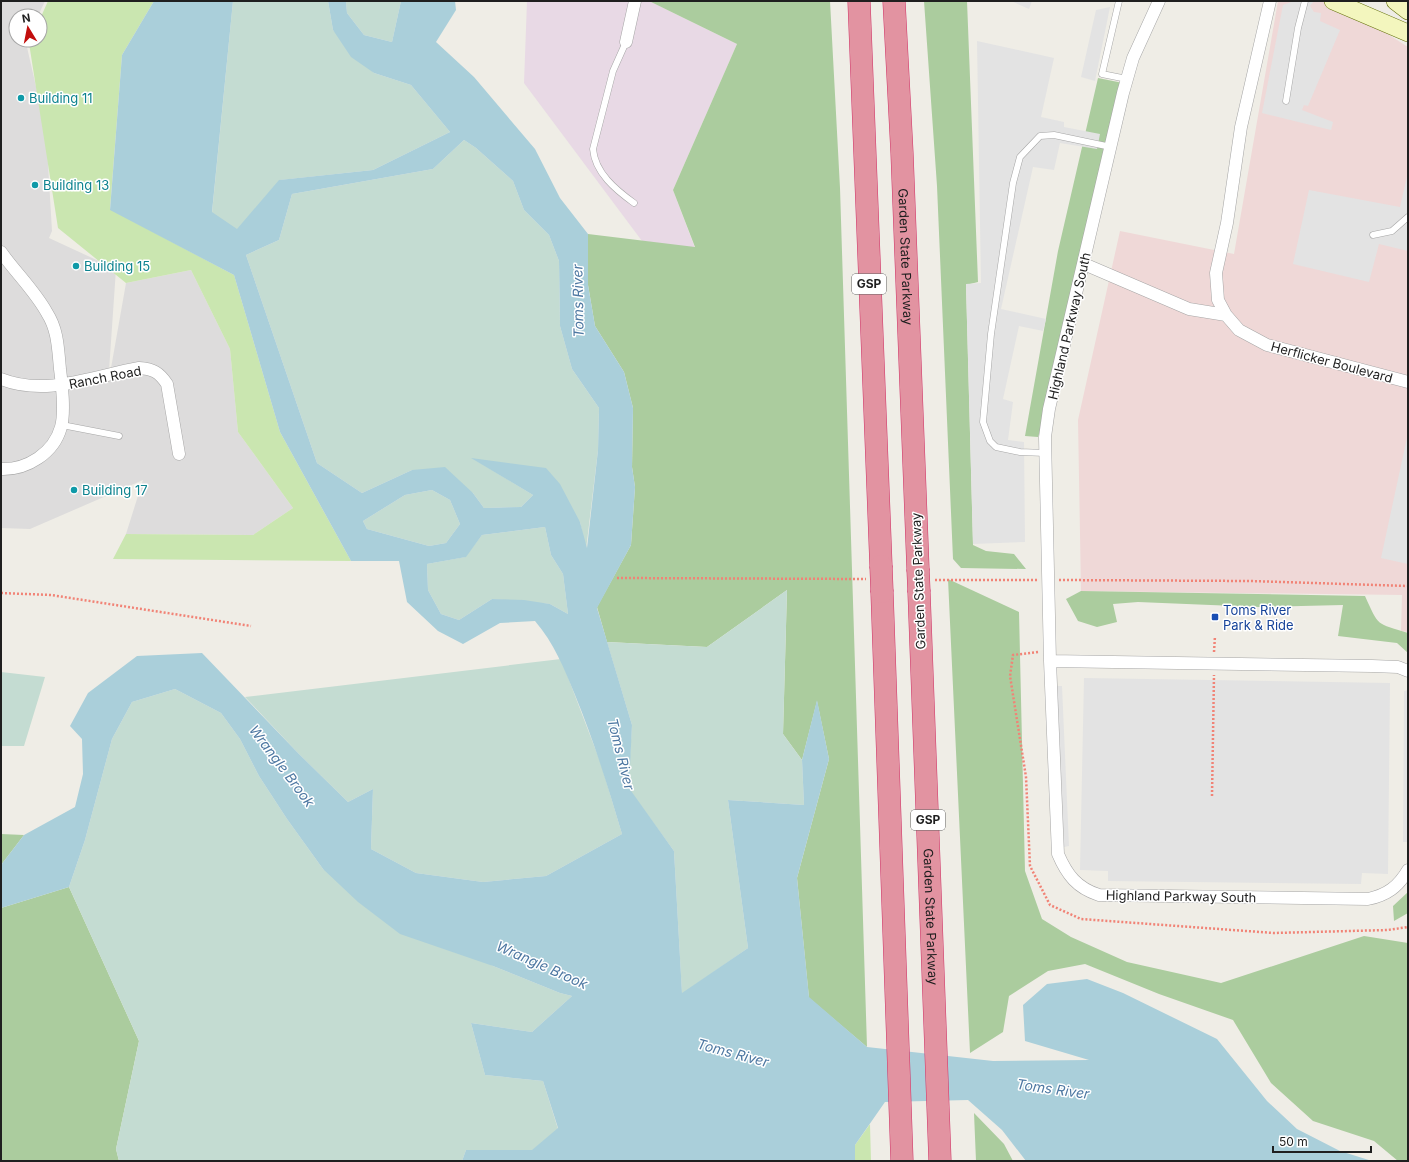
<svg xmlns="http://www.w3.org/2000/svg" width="1409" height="1162" font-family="Inter,sans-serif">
	<rect width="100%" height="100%" fill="#efede6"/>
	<path fill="#dddcdc" d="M 1,1 L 45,1 L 38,16 L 16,16 L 16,40 L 27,40 L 26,43 L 46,130 L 52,231 L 49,238 L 116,269 L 108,385 L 126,283 L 191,270 L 230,349 L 238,432 L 293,508 L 253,535 L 126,534 L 143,480 L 30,529 L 1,528 Z"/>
	<path fill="#efd8d7" d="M 1278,1 L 1327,1 L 1353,12 L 1408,47 L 1408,632 L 1401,631 L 1402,595 L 1081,591 L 1078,420 L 1120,231 L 1234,254 Z"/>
	<path fill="#e8d9e5" d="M 527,1 L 649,1 L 737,44 L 673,190 L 695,248 L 642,241 L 524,83 Z"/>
	<path fill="#cae6b0" d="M 48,1 L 154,1 L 122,55 L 110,209 L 234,275 L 280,432 L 351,561 L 113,559 L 126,534 L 253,535 L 293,508 L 238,432 L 230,349 L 191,270 L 126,283 L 58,228 L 29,43 L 30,40 L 40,40 L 40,19 Z
		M 870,1124 L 871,1161 L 855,1161 L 855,1145 Z"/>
	<path fill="#abcc9e" d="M 649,1 L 830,1 L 840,188 L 867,1047 L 809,998 L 797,878 L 829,759 L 817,701 L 802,760 L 783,734 L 787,590 L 707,647 L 607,642 L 597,607 L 631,545 L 635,487 L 632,467 L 633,408 L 624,372 L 595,326 L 588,285 L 588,234 L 695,247 L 673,190 L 737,44 Z
		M 924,1 L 967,1 L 978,282 L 966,285 L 973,545 L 986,551 L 1014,554 L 1026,569 L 961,568 L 953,559 L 937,186 Z
		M 1098,78 L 1123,83 L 1053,392 L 1038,437 L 1025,436 L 1058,251 Z
		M 948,579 L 1019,612 L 1025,871 L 1042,919 L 1071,937 L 1127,962 L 1221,983 L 1364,936 L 1408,943 L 1408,1161 L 1398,1161 L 1374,1141 L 1313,1121 L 1271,1083 L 1233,1020 L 1159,994 L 1085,964 L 1048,971 L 1009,996 L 1003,1032 L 970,1053 Z
		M 1081,591 L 1365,596 C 1379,627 1376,623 1408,633 L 1408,653 L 1397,643 L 1338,636 L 1343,605 L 1259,607 L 1138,602 L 1113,604 L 1117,622 L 1097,627 L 1078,621 L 1066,599 Z
		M 1,834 L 24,835 L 1,865 Z
		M 69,887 L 139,1041 L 116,1149 L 119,1161 L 1,1161 L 1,908 Z
		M 1408,892 L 1408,913 L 1394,921 L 1393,906 Z
		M 974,1113 L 1004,1144 L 1013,1161 L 976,1161 Z"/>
	<path fill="#c4dcd2" d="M 233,1 L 328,1 L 333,30 L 374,73 L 411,85 L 450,132 L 373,170 L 280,180 L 237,230 L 212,213 Z
		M 346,1 L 401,1 L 392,42 L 364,35 L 347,13 Z
		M 464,140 L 476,148 L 513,181 L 524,210 L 549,235 L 559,261 L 560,326 L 572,369 L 599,408 L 598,450 L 586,550 L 580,522 L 472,458 L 533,495 L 521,507 L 484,508 L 473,493 L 412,470 L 362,493 L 317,463 L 246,255 L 279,240 L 292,194 L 433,169 Z
		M 432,490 L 450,500 L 460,524 L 446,543 L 429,546 L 367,529 L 363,521 L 405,495 Z
		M 545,527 L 551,555 L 563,574 L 568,614 L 550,604 L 492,599 L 459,620 L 441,614 L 428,590 L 427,564 L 465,557 L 482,535 Z
		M 787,590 L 783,734 L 802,760 L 804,805 L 728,800 L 748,948 L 682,994 L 674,851 L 628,788 L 632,725 L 607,642 L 707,647 Z
		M 561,659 L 601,764 L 622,834 L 546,876 L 483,882 L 416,873 L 371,849 L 373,789 L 348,802 L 299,754 L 245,697 Z
		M 1,672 L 45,677 L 24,746 L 1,746 Z
		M 175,689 L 221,713 L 240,739 L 259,776 L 287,819 L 323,869 L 493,966 L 560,993 L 572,996 L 532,1032 L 471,1023 L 485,1075 L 543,1081 L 558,1129 L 533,1150 L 466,1150 L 462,1161 L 119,1161 L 116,1149 L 139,1041 L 69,887 L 85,840 L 112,739 L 132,702 Z"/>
	<path fill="#e3e3e3" d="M 1011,1 L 1032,1 L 1029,9 Z
		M 1294,1 L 1314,1 L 1310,6 L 1314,12 L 1321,13 L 1320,21 L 1340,30 L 1308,106 L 1304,105 L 1302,110 L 1333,122 L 1331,130 L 1262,113 L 1283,5 Z
		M 1110,7 L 1095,81 L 1081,77 L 1096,10 Z
		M 977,41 L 1054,58 L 1041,117 L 1064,122 L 1064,127 L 1100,134 L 1097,149 L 1060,143 L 1054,170 L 1033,167 L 1001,309 L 1046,319 L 1043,331 L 1019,326 L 1003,399 L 1013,402 L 1008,440 L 1024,442 L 1025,542 L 973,544 L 966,284 L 981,283 Z
		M 1408,172 L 1408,251 L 1379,244 L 1369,282 L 1293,264 L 1309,190 L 1400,207 Z
		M 1408,433 L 1408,564 L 1381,558 Z
		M 1084,678 L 1390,683 L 1388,874 L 1362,873 L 1361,884 L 1108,881 L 1108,871 L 1080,870 Z
		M 1057,686 L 1062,686 L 1069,846 L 1064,847 Z
		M 1408,690 L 1407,842 L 1403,842 L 1404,691 Z"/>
	<path fill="#aacfda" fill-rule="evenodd" d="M 154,1 L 233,1 L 212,212 L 237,229 L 279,180 L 373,170 L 450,132 L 411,85 L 374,73 L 351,57 L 333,30 L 328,1 L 346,1 L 347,13 L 364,35 L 392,42 L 401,1 L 455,1 L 456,10 L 436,42 L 474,77 L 535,149 L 560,198 L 588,234 L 588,285 L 595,326 L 624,372 L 633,408 L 632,467 L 635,487 L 631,545 L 597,608 L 632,725 L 629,788 L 674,851 L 682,993 L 748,948 L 728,800 L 804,805 L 802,760 L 817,700 L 829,759 L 797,878 L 809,997 L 867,1047 L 993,1061 L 1089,1060 L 1025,1041 L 1023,1005 L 1047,984 L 1087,979 L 1123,993 L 1217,1039 L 1267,1101 L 1297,1129 L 1340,1151 L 1372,1161 L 1026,1161 L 1002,1130 L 968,1100 L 885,1102 L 855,1145 L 855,1161 L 462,1161 L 466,1150 L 532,1150 L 558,1128 L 543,1081 L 485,1075 L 471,1023 L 532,1032 L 572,996 L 560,993 L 493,966 L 400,934 L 358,902 L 323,869 L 287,819 L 259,776 L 240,739 L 221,713 L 175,689 L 132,702 L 112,739 L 85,840 L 69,887 L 1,908 L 1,865 L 24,835 L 75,807 L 83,774 L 82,739 L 70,726 L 88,693 L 137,656 L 202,653 L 299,754 L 348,802 L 373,789 L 371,849 L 416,873 L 483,882 L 546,876 L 622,834 C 608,787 594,741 575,695 C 564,668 554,643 535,621 L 500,623 L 463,644 L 438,631 L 407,602 L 399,561 L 351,561 L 280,432 L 234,275 L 110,210 L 122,55 ZM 464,140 L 476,148 L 513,181 L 524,210 L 549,235 L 559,261 L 560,326 L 572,369 L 599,408 L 598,450 L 587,548 L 580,522 L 560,484 L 546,468 L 471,458 L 533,495 L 521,507 L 484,508 L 473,493 L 445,467 L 412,470 L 362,493 L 317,463 L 246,255 L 279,240 L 292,194 L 433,169 ZM 432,490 L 450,500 L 460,524 L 446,543 L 429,546 L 367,529 L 363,521 L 405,495 ZM 545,527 L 551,555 L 563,574 L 568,614 L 550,604 L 524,600 L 492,599 L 459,620 L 441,614 L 428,590 L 427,564 L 466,557 L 482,535 Z"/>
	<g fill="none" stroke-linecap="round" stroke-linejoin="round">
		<g stroke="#a6a6a6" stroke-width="7">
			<path id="lane" d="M 1119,1 L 1102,74 L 1127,79
				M 626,42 L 613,71 L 593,149 C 595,173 616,190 634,203
				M 1286,101 L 1298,28 L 1305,1
				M 1373,235 L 1392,231 L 1408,217
				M 62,425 L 119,436
				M 1045,453 L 1020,452 L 996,447 L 990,441 L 983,422 L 991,334 L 1013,183 L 1020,157 L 1040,136 L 1054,135 L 1111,147"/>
		</g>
		<g stroke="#a6a6a6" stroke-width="13">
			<path id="street" d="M 1159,1 L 1133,58 L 1123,93 L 1049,409 L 1045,437 L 1050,661 L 1058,854 C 1067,875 1077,888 1099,895 L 1368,899 C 1387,895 1398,887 1408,870
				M 626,42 L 635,1
				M 1,252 C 15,272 35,291 47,313 C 58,330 58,349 60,369 C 62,383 65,413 61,427 C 54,453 27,470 1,469
				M 1084,264 L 1189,309 L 1226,315 L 1239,330 L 1267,345 L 1408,382
				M 1226,315 L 1218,300 L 1216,273 L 1227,223 L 1241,127 L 1270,1
				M 1,379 C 46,397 94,376 139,368 C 153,369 159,372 167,384 L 179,454
				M 1050,661 L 1372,666 L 1398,667 L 1408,671"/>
		</g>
		<g stroke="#65710c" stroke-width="18">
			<path id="secondary" d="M 1333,1 L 1408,33
				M 1395,1 L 1408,11"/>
		</g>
		<g stroke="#d03166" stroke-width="23">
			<g id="highway">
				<path d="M 859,1 L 881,566"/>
				<path id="s1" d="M 894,1 L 902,153 L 918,569"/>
				<path d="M 882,592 L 902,1161"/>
				<path id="s2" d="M 919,592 L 940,1161"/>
			</g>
		</g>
		<path stroke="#f18376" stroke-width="2.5" stroke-dasharray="2 2" stroke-linecap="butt" d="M 617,578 L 866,579
			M 935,580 L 1038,580
			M 1059,580 L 1250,581 L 1408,586
			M 1,593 L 51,595 L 251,626
			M 1038,652 L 1013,655 L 1010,676 L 1026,777 L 1030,866 L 1050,905 L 1081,919 L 1274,933 L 1388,930 L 1408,927
			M 1214,652 L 1215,636
			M 1212,796 L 1214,675"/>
		<use href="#lane" stroke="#fff" stroke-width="6"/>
		<use href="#street" stroke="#fff" stroke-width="12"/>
		<use href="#secondary" stroke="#f3f6be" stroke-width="17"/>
		<use href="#highway" stroke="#e293a1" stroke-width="22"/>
		<g stroke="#d03166" stroke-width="23" stroke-linecap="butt">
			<path id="highway-bridge" d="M 881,566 L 882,592
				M 918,569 L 919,592"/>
		</g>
		<use href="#highway-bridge" stroke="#e293a1" stroke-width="22"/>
	</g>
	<g fill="#0f9aa8" stroke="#fff" stroke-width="1.5">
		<circle cx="21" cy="98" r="4"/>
		<circle cx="35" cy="185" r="4"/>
		<circle cx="76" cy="266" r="4"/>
		<circle cx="74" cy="490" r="4"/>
	</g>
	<rect fill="#1a4fb4" stroke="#fff" stroke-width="1.5" x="1211" y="613" width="8" height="8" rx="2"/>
	<g text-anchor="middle" stroke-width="3" stroke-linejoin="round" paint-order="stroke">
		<g fill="#fff" stroke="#626262" stroke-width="1">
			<rect x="852" y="274" width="34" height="20" rx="3"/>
			<rect x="911" y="810" width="34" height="20" rx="3"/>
		</g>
		<g font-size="12" font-weight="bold" fill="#1f1f1f">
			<text x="869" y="288">GSP</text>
			<text x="928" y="824">GSP</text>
		</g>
		<g font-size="13" fill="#0d838f" stroke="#fff" text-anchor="start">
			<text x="29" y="103">Building 11</text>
			<text x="43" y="190">Building 13</text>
			<text x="84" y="271">Building 15</text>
			<text x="82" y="495">Building 17</text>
		</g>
		<g font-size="13" fill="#1f1f1f" stroke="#fff">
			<text dy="5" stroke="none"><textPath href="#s1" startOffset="256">Garden State Parkway</textPath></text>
			<text transform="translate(1069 326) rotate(-77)" y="5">Highland Parkway South</text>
			<text transform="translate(1332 362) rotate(15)" y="5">Herflicker Boulevard</text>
			<text transform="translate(105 377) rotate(-11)" y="5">Ranch Road</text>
			<text transform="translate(918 581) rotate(-92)" y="5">Garden State Parkway</text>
			<text transform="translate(1181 896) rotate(1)" y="5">Highland Parkway South</text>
			<text dy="5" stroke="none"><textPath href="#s2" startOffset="325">Garden State Parkway</textPath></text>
		</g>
		<g font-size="13" fill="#164399" stroke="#fff" text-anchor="start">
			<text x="1223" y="615">Toms River<tspan x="1223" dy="15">Park &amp; Ride</tspan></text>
		</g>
		<g font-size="14" font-style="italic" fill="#4e78a2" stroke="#fff">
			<text transform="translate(578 301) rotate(-91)" y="5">Toms River</text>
			<text transform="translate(621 754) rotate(76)" y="5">Toms River</text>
			<text transform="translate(282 766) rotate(53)" y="5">Wrangle Brook</text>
			<text transform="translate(542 965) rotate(24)" y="5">Wrangle Brook</text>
			<text transform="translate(733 1053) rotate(15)" y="5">Toms River</text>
			<text transform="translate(1053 1089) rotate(8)" y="5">Toms River</text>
		</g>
	</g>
	<rect width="1409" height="1162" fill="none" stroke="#1f1f1f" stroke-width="4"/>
	<g transform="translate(28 28) rotate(350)"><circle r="19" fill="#ffffff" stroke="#a5a5a5"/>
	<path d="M0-3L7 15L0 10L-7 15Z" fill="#c20e0d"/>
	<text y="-6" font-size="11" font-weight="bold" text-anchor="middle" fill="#1f1f1f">N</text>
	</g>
	<path d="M1273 1146v6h98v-6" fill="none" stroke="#1f1f1f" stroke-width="2"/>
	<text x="1279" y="1146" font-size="12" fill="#1f1f1f" stroke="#ffffff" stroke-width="3" paint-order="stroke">50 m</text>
</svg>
